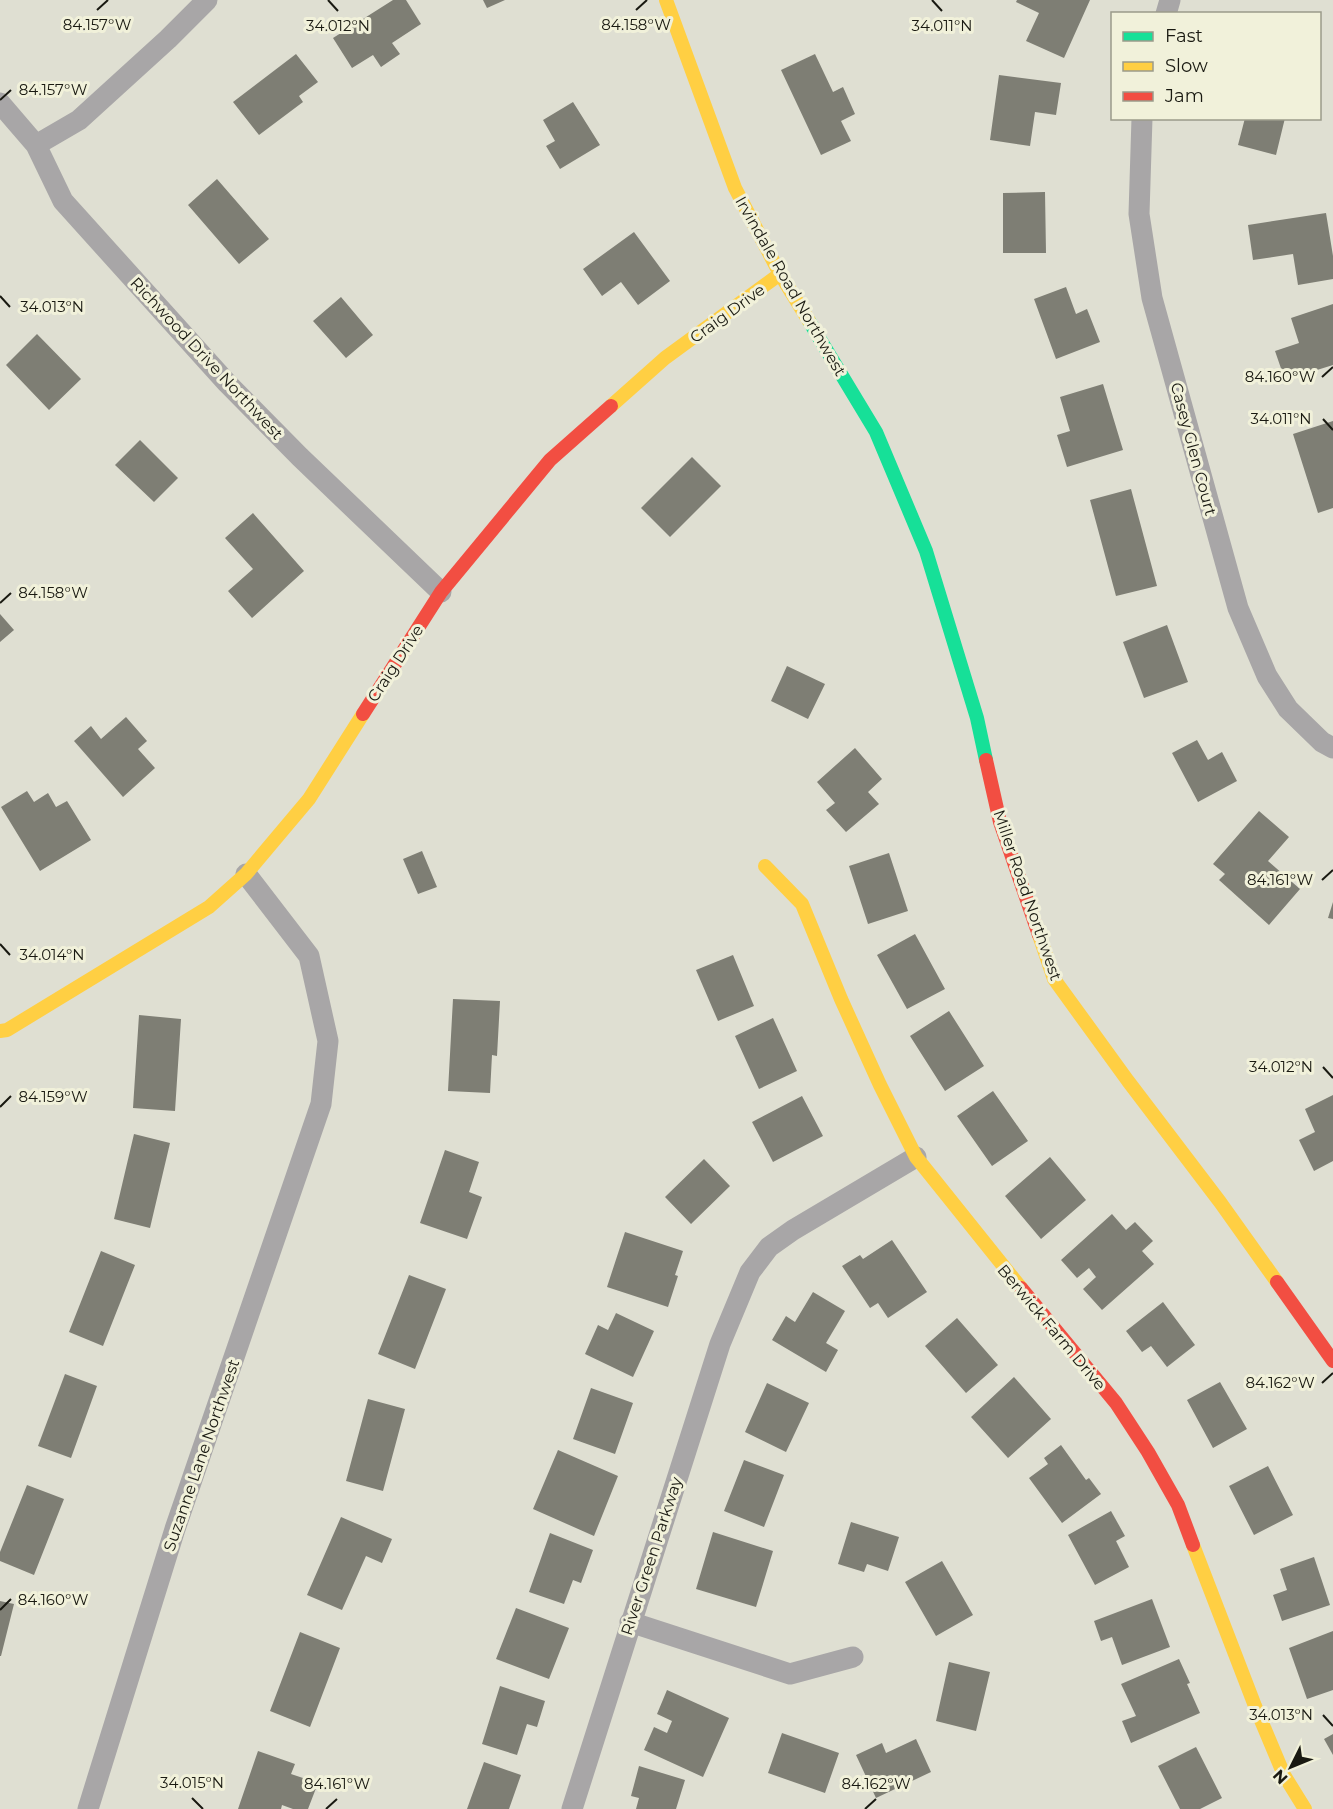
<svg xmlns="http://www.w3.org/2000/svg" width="1333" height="1809" font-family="Montserrat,sans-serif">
	<rect width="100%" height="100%" fill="#dfdfd2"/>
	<path fill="#7e7e74" d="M 393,0 L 406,0 L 421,24 L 392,43 L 400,54 L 381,67 L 373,55 L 352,68 L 333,38 Z
		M 483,0 L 505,0 L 487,8 Z
		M 1017,0 L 1090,0 L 1064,58 L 1026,41 L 1039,13 L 1016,2 Z
		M 296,54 L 318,82 L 299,96 L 303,102 L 259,135 L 233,102 Z
		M 815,54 L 833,92 L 843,87 L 855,114 L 841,121 L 851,141 L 821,155 L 781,70 Z
		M 999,75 L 1061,83 L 1056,115 L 1035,112 L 1030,146 L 990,140 Z
		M 573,102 L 600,145 L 560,169 L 546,146 L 555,141 L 543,120 Z
		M 1245,118 L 1285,118 L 1276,155 L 1238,145 Z
		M 217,179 L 269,239 L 239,264 L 188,205 Z
		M 1045,192 L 1046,253 L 1003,253 L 1003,193 Z
		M 1326,213 L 1333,256 L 1333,279 L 1298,285 L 1293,254 L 1253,260 L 1248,225 Z
		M 634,232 L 670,281 L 638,305 L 621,282 L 602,296 L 583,269 Z
		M 1066,287 L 1076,314 L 1087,309 L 1100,342 L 1056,359 L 1034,299 Z
		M 341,297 L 373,335 L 346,358 L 313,321 Z
		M 1333,304 L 1333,365 L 1285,380 L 1275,351 L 1299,343 L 1291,318 Z
		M 37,334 L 81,379 L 49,410 L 6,365 Z
		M 1103,384 L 1123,450 L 1067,467 L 1057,435 L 1070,431 L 1060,397 Z
		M 1333,421 L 1333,508 L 1318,513 L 1293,434 Z
		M 140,440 L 178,478 L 154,502 L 115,465 Z
		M 692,457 L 721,486 L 670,537 L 641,508 Z
		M 1131,489 L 1157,586 L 1116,596 L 1090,500 Z
		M 253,513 L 304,571 L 252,618 L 228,591 L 253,569 L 225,538 Z
		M 0,614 L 14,630 L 0,642 Z
		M 1167,625 L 1188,682 L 1144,698 L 1123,642 Z
		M 787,666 L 825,684 L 808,719 L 771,701 Z
		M 126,717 L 147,741 L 138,749 L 155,768 L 123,797 L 74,741 L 91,726 L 101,739 Z
		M 1197,740 L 1208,760 L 1222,752 L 1237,781 L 1198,802 L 1172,753 Z
		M 855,748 L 882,779 L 868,792 L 879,804 L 846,832 L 826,810 L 835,803 L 817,782 Z
		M 27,791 L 34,802 L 48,793 L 56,807 L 67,801 L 91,840 L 40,871 L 1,807 Z
		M 1259,811 L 1289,837 L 1268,861 L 1300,889 L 1269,925 L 1219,880 L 1225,874 L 1213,864 Z
		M 422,851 L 437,887 L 418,894 L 403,859 Z
		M 889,853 L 908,911 L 868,924 L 849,866 Z
		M 1333,902 L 1333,919 L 1328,918 Z
		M 915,934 L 945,989 L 907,1009 L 877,955 Z
		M 733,955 L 754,1006 L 718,1021 L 696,970 Z
		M 453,999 L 500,1001 L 497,1056 L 492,1055 L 490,1093 L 448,1091 Z
		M 949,1011 L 984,1066 L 945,1091 L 910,1036 Z
		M 139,1015 L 181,1019 L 175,1111 L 133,1108 Z
		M 773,1018 L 797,1071 L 759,1089 L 735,1036 Z
		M 993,1091 L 1028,1141 L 992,1166 L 957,1116 Z
		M 1333,1095 L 1333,1161 L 1314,1171 L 1299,1140 L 1315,1132 L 1305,1109 Z
		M 802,1096 L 823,1136 L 773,1162 L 752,1122 Z
		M 134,1134 L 170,1143 L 150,1228 L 114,1219 Z
		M 445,1150 L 479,1162 L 469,1192 L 482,1197 L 467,1239 L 420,1223 Z
		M 1050,1157 L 1086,1200 L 1041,1239 L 1005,1196 Z
		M 704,1159 L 730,1186 L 691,1224 L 665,1197 Z
		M 1112,1214 L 1126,1230 L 1135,1222 L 1153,1241 L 1142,1251 L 1154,1264 L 1102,1310 L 1083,1289 L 1096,1277 L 1089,1268 L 1077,1278 L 1061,1260 Z
		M 625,1232 L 683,1251 L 675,1275 L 678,1276 L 668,1307 L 607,1287 Z
		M 892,1240 L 927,1292 L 888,1318 L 878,1303 L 870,1308 L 842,1266 L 860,1255 L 863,1259 Z
		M 101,1251 L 135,1265 L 103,1346 L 69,1332 Z
		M 409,1275 L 446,1289 L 415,1369 L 378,1354 Z
		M 813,1292 L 845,1311 L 826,1343 L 838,1350 L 826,1372 L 772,1340 L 786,1316 L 795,1322 Z
		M 1163,1302 L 1195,1345 L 1167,1367 L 1151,1346 L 1142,1352 L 1126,1331 Z
		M 616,1313 L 654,1331 L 633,1377 L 585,1354 L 598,1325 L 608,1330 Z
		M 957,1318 L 998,1365 L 966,1393 L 925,1346 Z
		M 65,1374 L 97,1386 L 71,1458 L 38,1446 Z
		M 1014,1377 L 1051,1419 L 1008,1458 L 971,1417 Z
		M 1220,1382 L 1247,1429 L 1213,1448 L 1187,1400 Z
		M 767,1383 L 809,1403 L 786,1452 L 745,1432 Z
		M 591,1388 L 633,1403 L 615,1454 L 573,1439 Z
		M 368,1399 L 405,1409 L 383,1491 L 346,1481 Z
		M 1061,1445 L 1086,1480 L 1089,1478 L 1101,1494 L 1062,1523 L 1029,1478 L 1048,1464 L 1044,1458 Z
		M 558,1450 L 618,1476 L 594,1536 L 533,1509 Z
		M 744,1460 L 784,1475 L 764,1527 L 724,1511 Z
		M 1268,1466 L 1293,1515 L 1254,1535 L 1229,1486 Z
		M 27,1485 L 64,1499 L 34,1575 L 0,1561 L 0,1552 Z
		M 1111,1511 L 1125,1536 L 1116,1541 L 1129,1567 L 1095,1585 L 1068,1535 Z
		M 341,1517 L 392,1539 L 382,1563 L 366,1556 L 342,1610 L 307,1595 Z
		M 851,1522 L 899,1537 L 888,1571 L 867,1564 L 864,1572 L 838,1564 Z
		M 713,1532 L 773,1551 L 756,1607 L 696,1589 Z
		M 550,1533 L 593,1550 L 581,1583 L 573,1580 L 564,1604 L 529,1592 Z
		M 1314,1557 L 1330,1605 L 1282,1621 L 1273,1595 L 1287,1590 L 1280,1569 Z
		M 942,1561 L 973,1615 L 936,1636 L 905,1582 Z
		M 1152,1599 L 1170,1647 L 1122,1665 L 1112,1637 L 1101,1641 L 1094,1621 Z
		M 0,1601 L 14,1604 L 1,1656 L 0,1656 Z
		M 516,1608 L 569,1628 L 549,1679 L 496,1659 Z
		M 1333,1631 L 1333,1690 L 1307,1699 L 1289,1648 Z
		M 300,1632 L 340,1648 L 310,1727 L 270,1711 Z
		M 1179,1659 L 1190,1683 L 1187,1684 L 1200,1713 L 1131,1743 L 1122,1721 L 1136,1716 L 1121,1684 Z
		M 949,1662 L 990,1672 L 976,1731 L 936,1721 Z
		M 500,1686 L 545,1701 L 537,1727 L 527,1724 L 517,1755 L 482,1744 Z
		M 667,1690 L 729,1718 L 703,1777 L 644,1750 L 654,1727 L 667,1733 L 672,1721 L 657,1714 Z
		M 782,1733 L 839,1753 L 825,1793 L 768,1773 Z
		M 1333,1734 L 1333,1755 L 1324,1739 Z
		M 916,1739 L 931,1772 L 876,1798 L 856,1755 L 882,1743 L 886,1753 Z
		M 1196,1747 L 1222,1798 L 1200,1809 L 1180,1809 L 1158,1766 Z
		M 258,1751 L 295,1764 L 291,1774 L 318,1783 L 308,1809 L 293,1809 L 282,1805 L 281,1809 L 238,1809 Z
		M 484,1762 L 521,1775 L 509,1809 L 467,1809 Z
		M 639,1766 L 685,1780 L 676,1809 L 636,1809 L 639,1798 L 631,1796 Z"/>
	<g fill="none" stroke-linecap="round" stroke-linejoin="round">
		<path stroke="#a8a6a7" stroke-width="21" d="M 1166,14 L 1170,0
			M 0,103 L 36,145 L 63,201 L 227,383 L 300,457 L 441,592
			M 1142,118 L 1139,214 L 1152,298 L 1238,608 L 1267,676 L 1288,709 L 1322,742 L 1333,748
			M 36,145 L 79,120 L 168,39 L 207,0
			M 630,1622 L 790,1674 L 853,1657
			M 88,1809 L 175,1529 L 321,1104 L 328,1041 L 309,956 L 246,874
			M 572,1809 L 720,1344 L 750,1272 L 769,1247 L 793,1230 L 916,1157"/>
		<path stroke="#16e098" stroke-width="14" d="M 809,321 L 876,432 L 926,551 L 977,718 L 986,760"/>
		<path stroke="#ffcf43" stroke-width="14" d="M 666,0 L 735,188 L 780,274 L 809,321
			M 611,406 L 665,358 L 780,274
			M 765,866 L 802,904 L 841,999 L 880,1085 L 916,1157 L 1021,1288
			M 1039,935 L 1054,979 L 1128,1081 L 1220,1202 L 1277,1282
			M 0,1031 L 7,1030 L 209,907 L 246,874 L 309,799 L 363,714
			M 1193,1545 L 1255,1706 L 1284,1775 L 1305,1809"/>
		<path stroke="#f24e42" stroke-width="14" d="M 363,714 L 441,592 L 550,460 L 611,406
			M 986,760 L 1000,822 L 1039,935
			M 1277,1282 L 1333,1361
			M 1021,1288 L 1116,1403 L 1148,1452 L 1178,1505 L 1193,1545"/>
	</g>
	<path fill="none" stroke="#191911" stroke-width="2" d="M 328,0 L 338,11M 932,0 L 942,11M 97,10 L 108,0M 636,10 L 647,0M 0,100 L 11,90M 0,296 L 10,307M 1322,377 L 1333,367M 1323,419 L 1333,430M 0,603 L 11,593M 1322,880 L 1333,870M 0,944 L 10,955M 1323,1067 L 1333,1078M 0,1107 L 11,1096M 1322,1383 L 1333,1373M 0,1610 L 11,1599M 1323,1715 L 1333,1726M 192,1798 L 203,1809M 326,1809 L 337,1799M 865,1809 L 876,1799"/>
	<g text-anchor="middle" stroke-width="6" stroke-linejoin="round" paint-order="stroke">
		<g font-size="16" fill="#191911" stroke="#f1f1da">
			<text transform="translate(791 286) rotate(60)" y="6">Irvindale Road Northwest</text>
			<text transform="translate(727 313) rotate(-36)" y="6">Craig Drive</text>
			<text transform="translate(207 358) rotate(47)" y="6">Richwood Drive Northwest</text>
			<text transform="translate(1194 449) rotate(75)" y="6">Casey Glen Court</text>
			<text transform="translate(395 663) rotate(-57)" y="6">Craig Drive</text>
			<text transform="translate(1028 895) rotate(71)" y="6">Miller Road Northwest</text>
			<text transform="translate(1052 1327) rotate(50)" y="6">Berwick Farm Drive</text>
			<text transform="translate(201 1455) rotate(-71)" y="6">Suzanne Lane Northwest</text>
			<text transform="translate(651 1556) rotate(-72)" y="6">River Green Parkway</text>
		</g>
	</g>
	<g font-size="15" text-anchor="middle" fill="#191911" stroke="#f1f1da" stroke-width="6" stroke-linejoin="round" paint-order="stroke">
		<text x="97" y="30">84.157°W</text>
		<text x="636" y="30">84.158°W</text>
		<text x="338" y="31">34.012°N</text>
		<text x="942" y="31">34.011°N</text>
		<text x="53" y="95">84.157°W</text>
		<text x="52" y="312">34.013°N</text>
		<text x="1280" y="382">84.160°W</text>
		<text x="1281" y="424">34.011°N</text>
		<text x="53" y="598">84.158°W</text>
		<text x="1280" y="885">84.161°W</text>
		<text x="52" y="960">34.014°N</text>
		<text x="1281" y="1072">34.012°N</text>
		<text x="53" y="1102">84.159°W</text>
		<text x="1280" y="1388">84.162°W</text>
		<text x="53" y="1605">84.160°W</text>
		<text x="1281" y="1720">34.013°N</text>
		<text x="192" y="1788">34.015°N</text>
		<text x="337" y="1789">84.161°W</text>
		<text x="876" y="1789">84.162°W</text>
	</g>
	<rect x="1111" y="12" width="210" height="108" fill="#f1f1da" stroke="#9b9b8a" stroke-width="1.5"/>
	<rect x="1123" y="32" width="30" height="9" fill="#16e098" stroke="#9b9b8a" stroke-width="1.5"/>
	<text x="1165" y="42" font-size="18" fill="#191911">Fast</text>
	<rect x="1123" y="62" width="30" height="9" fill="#ffcf43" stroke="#9b9b8a" stroke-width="1.5"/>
	<text x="1165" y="72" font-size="18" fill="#191911">Slow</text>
	<rect x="1123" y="92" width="30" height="9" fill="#f24e42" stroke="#9b9b8a" stroke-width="1.5"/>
	<text x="1165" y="102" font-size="18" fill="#191911">Jam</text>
	<g transform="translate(1291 1767) rotate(227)" stroke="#f1f1da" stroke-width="4.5" paint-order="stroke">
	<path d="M0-4.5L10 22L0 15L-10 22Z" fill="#191911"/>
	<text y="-9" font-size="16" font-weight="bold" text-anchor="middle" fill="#191911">N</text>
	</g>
</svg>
